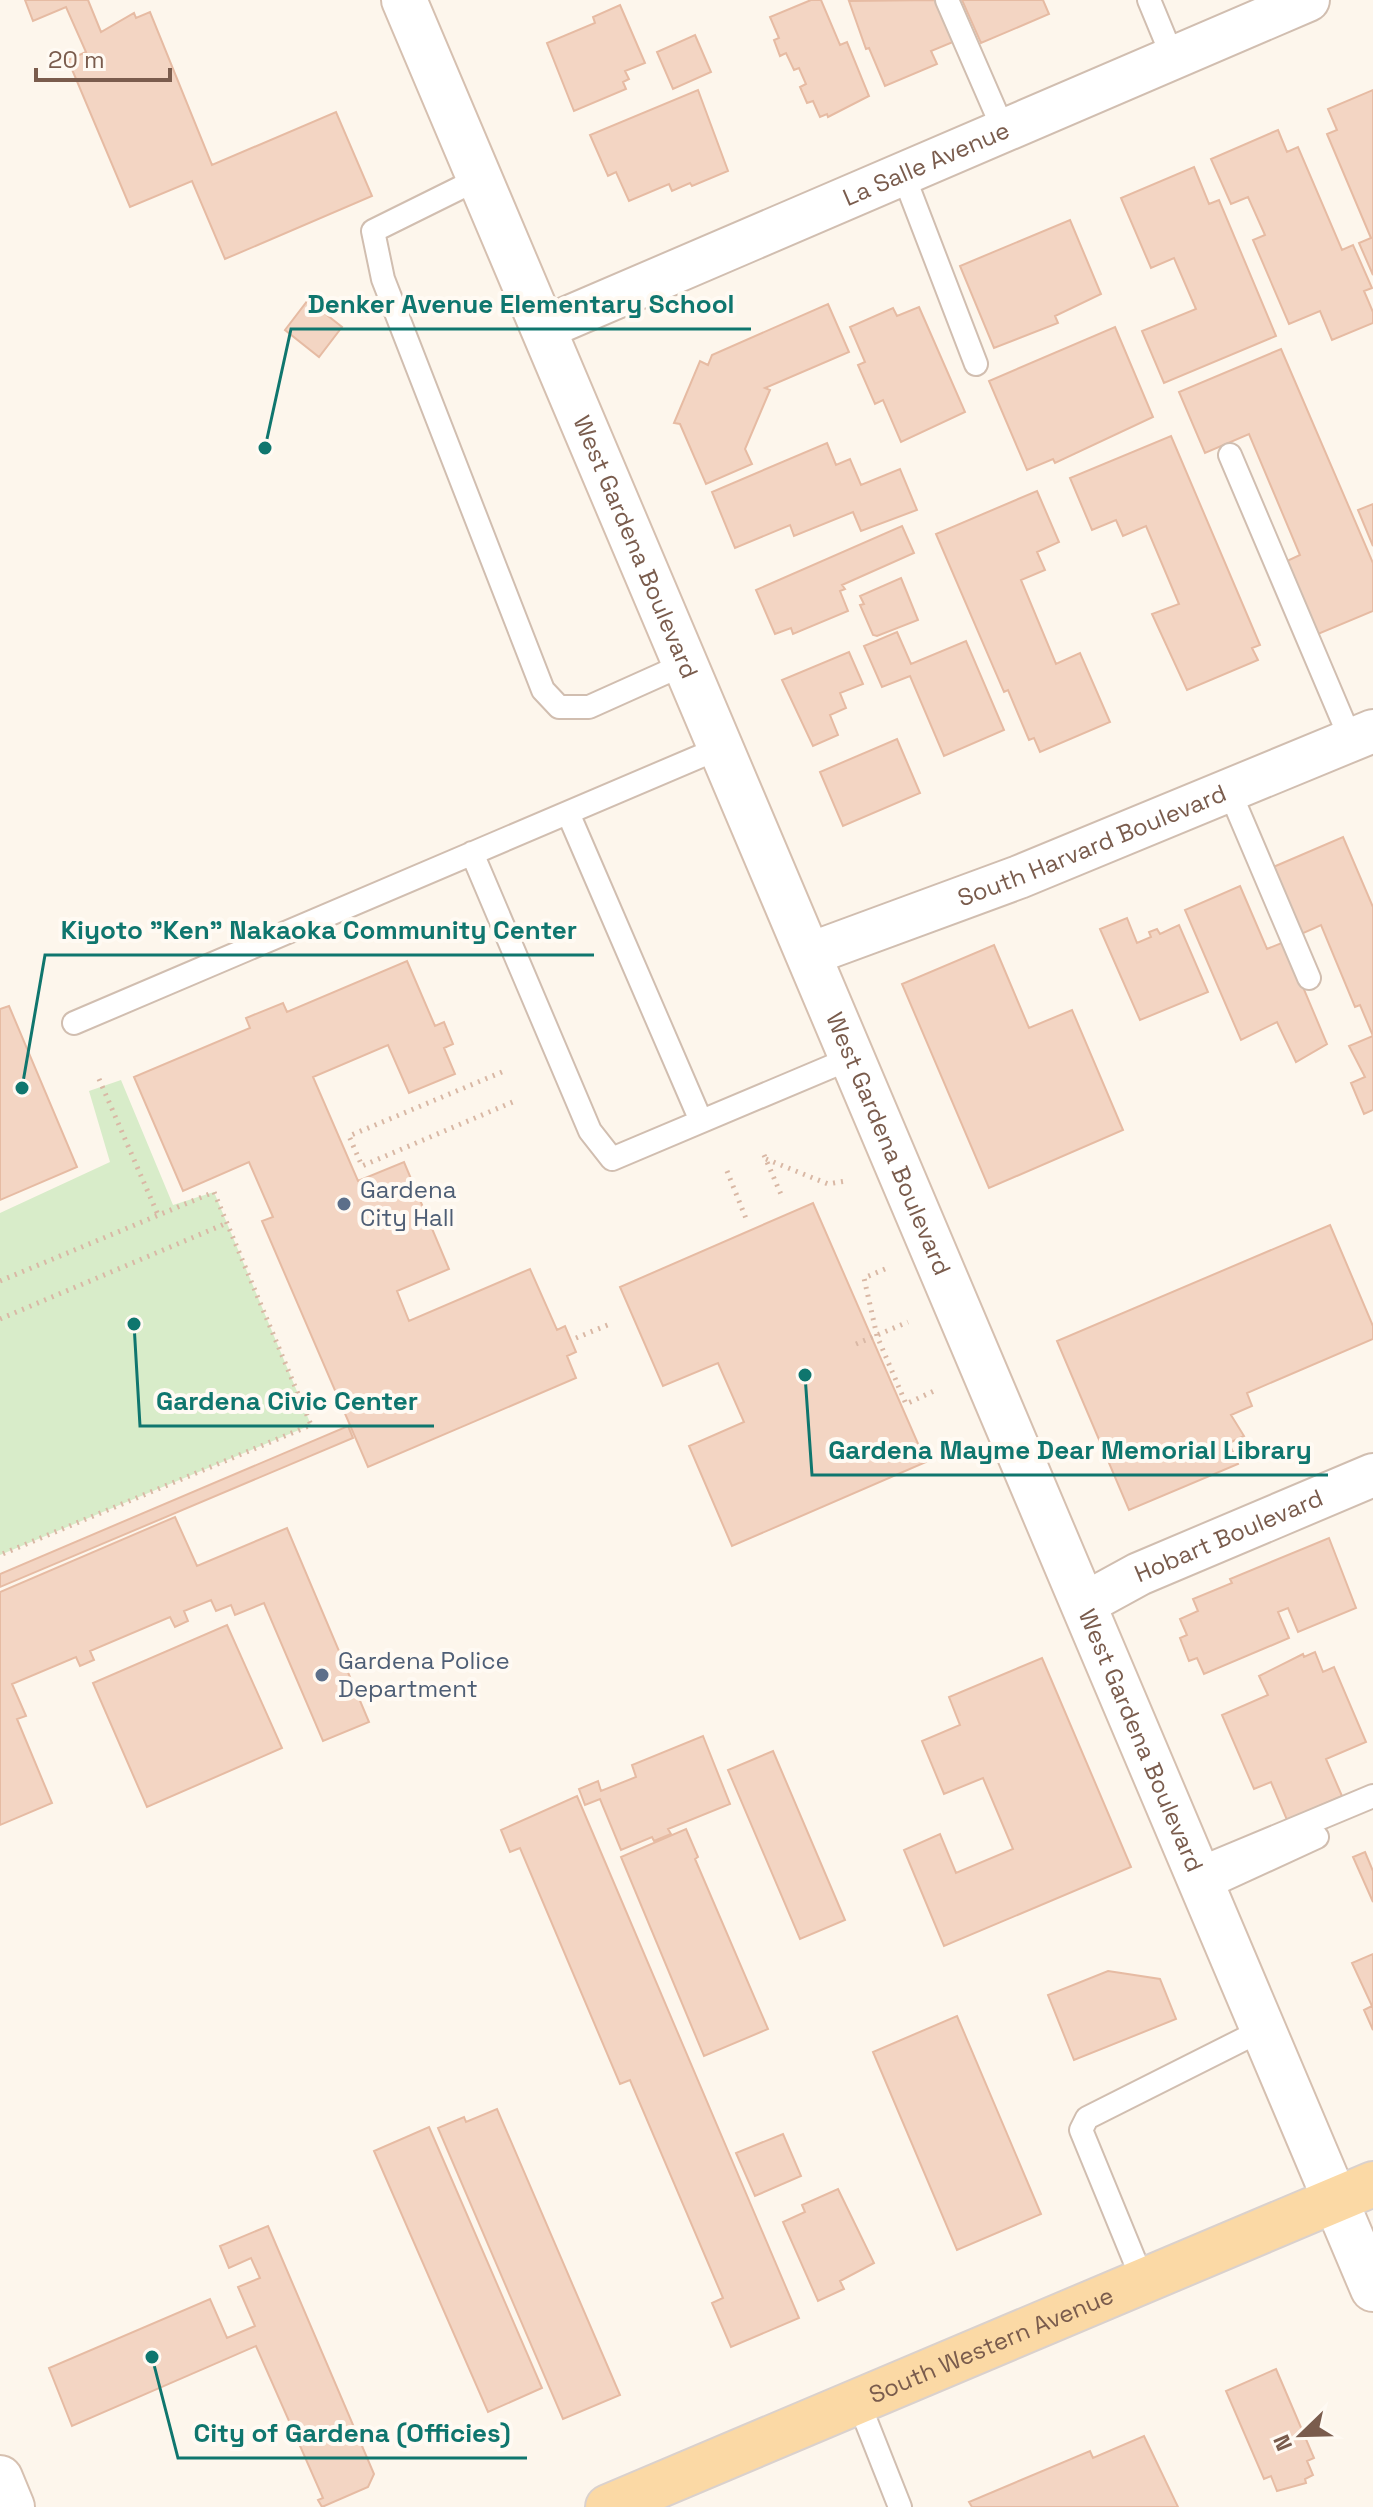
<svg xmlns="http://www.w3.org/2000/svg" width="1373" height="2507" font-family="'Space Grotesk',sans-serif">
	<rect width="100%" height="100%" fill="#fdf6ec"/>
	<path fill="#d8ecc9" d="M 121,1080 L 173,1205 L 214,1192 L 311,1425 L 0,1555 L 0,1213 L 110,1162 L 89,1091 Z"/>
	<path fill="#f3d5c3" stroke="#e6bba3" stroke-width="2" d="M 25,0 L 88,0 L 101,32 L 134,13 L 136,18 L 150,12 L 212,165 L 336,112 L 372,196 L 225,259 L 192,181 L 130,207 L 68,60 L 86,52 L 66,7 L 33,21 Z
		M 811,0 L 821,0 L 840,45 L 847,42 L 869,96 L 828,117 L 827,114 L 820,117 L 813,101 L 807,103 L 800,87 L 806,84 L 799,68 L 794,70 L 786,53 L 780,56 L 774,40 L 779,38 L 770,17 Z
		M 935,0 L 953,42 L 931,51 L 937,64 L 885,86 L 869,48 L 866,49 L 849,1 Z
		M 962,0 L 1043,0 L 1049,14 L 981,43 Z
		M 620,5 L 645,63 L 625,71 L 629,79 L 623,82 L 626,89 L 574,111 L 547,43 L 595,23 L 593,17 Z
		M 695,35 L 711,72 L 673,89 L 657,52 Z
		M 698,90 L 728,171 L 692,186 L 690,183 L 672,191 L 669,184 L 629,201 L 616,172 L 608,176 L 590,135 Z
		M 1373,90 L 1373,275 L 1359,243 L 1371,238 L 1327,134 L 1337,130 L 1328,109 Z
		M 1278,130 L 1287,152 L 1298,147 L 1342,250 L 1353,245 L 1372,288 L 1364,291 L 1373,312 L 1373,323 L 1332,340 L 1320,311 L 1289,324 L 1253,240 L 1265,235 L 1248,197 L 1231,204 L 1211,159 Z
		M 1194,167 L 1209,204 L 1219,200 L 1276,336 L 1164,383 L 1142,331 L 1196,309 L 1174,258 L 1151,268 L 1121,198 Z
		M 1070,220 L 1101,294 L 1055,316 L 1058,323 L 994,348 L 960,266 Z
		M 308,300 L 342,327 L 319,357 L 285,330 Z
		M 828,304 L 849,352 L 765,388 L 770,390 L 745,449 L 752,464 L 706,484 L 680,424 L 674,423 L 700,361 L 708,365 L 712,355 Z
		M 919,307 L 965,412 L 901,442 L 883,400 L 875,404 L 858,365 L 865,362 L 850,327 L 893,308 L 897,316 Z
		M 1115,327 L 1153,417 L 1055,463 L 1053,459 L 1027,470 L 989,381 Z
		M 1281,349 L 1373,563 L 1373,611 L 1318,634 L 1287,561 L 1300,555 L 1249,434 L 1205,453 L 1179,392 Z
		M 1171,436 L 1260,645 L 1252,648 L 1258,660 L 1187,690 L 1152,614 L 1179,604 L 1146,526 L 1123,536 L 1116,520 L 1092,530 L 1070,478 Z
		M 827,443 L 836,465 L 850,459 L 861,485 L 900,469 L 917,510 L 861,531 L 853,512 L 794,536 L 790,525 L 735,548 L 712,492 Z
		M 1037,491 L 1059,542 L 1037,552 L 1045,570 L 1021,580 L 1056,664 L 1080,653 L 1110,722 L 1040,752 L 1034,738 L 1029,740 L 1008,690 L 1004,692 L 936,534 Z
		M 1373,504 L 1373,546 L 1358,510 Z
		M 902,526 L 914,553 L 842,585 L 845,589 L 840,591 L 848,611 L 793,634 L 791,628 L 775,634 L 756,590 Z
		M 901,578 L 918,620 L 877,636 L 873,635 L 860,605 L 864,604 L 860,596 Z
		M 897,632 L 911,664 L 966,641 L 1004,730 L 944,756 L 910,676 L 882,687 L 864,646 Z
		M 849,652 L 863,684 L 840,693 L 846,708 L 830,715 L 838,735 L 813,746 L 782,680 Z
		M 897,739 L 920,793 L 843,826 L 820,772 Z
		M 1343,837 L 1373,907 L 1373,1110 L 1364,1114 L 1351,1083 L 1365,1077 L 1349,1046 L 1373,1036 L 1360,1005 L 1355,1007 L 1321,925 L 1299,935 L 1271,868 Z
		M 1240,886 L 1267,949 L 1284,942 L 1327,1044 L 1296,1062 L 1277,1022 L 1241,1040 L 1185,910 Z
		M 1127,918 L 1137,943 L 1151,937 L 1149,932 L 1157,929 L 1160,934 L 1179,925 L 1208,992 L 1140,1020 L 1100,929 Z
		M 994,945 L 1029,1028 L 1072,1010 L 1123,1130 L 989,1188 L 902,984 Z
		M 407,961 L 435,1026 L 444,1022 L 453,1044 L 444,1048 L 455,1074 L 409,1093 L 388,1045 L 313,1077 L 358,1181 L 404,1162 L 449,1269 L 397,1291 L 409,1321 L 530,1269 L 557,1330 L 565,1326 L 576,1352 L 567,1356 L 576,1378 L 368,1467 L 262,1221 L 273,1217 L 249,1162 L 183,1191 L 134,1077 L 250,1028 L 246,1018 L 283,1003 L 287,1012 Z
		M 9,1006 L 77,1167 L 0,1200 L 0,1009 Z
		M 813,1203 L 926,1462 L 732,1546 L 689,1446 L 744,1422 L 718,1363 L 663,1386 L 620,1287 Z
		M 1330,1225 L 1373,1326 L 1373,1339 L 1247,1393 L 1252,1406 L 1231,1415 L 1244,1436 L 1229,1443 L 1238,1464 L 1129,1510 L 1057,1341 Z
		M 348,1426 L 353,1438 L 0,1587 L 0,1574 Z
		M 175,1517 L 197,1566 L 287,1528 L 369,1722 L 323,1741 L 264,1603 L 235,1615 L 231,1605 L 216,1611 L 211,1600 L 184,1611 L 188,1621 L 175,1627 L 170,1617 L 90,1651 L 94,1660 L 80,1666 L 76,1657 L 12,1684 L 26,1716 L 17,1719 L 52,1803 L 0,1825 L 0,1592 Z
		M 1329,1538 L 1356,1608 L 1298,1632 L 1288,1608 L 1278,1612 L 1289,1638 L 1204,1674 L 1197,1658 L 1189,1661 L 1180,1638 L 1187,1635 L 1180,1619 L 1198,1611 L 1193,1599 L 1232,1583 L 1230,1579 Z
		M 227,1625 L 282,1748 L 147,1807 L 93,1683 Z
		M 1315,1652 L 1323,1672 L 1334,1667 L 1366,1742 L 1326,1759 L 1342,1796 L 1287,1820 L 1271,1782 L 1254,1789 L 1222,1715 L 1268,1695 L 1259,1676 L 1303,1654 L 1304,1657 Z
		M 1042,1658 L 1131,1867 L 944,1946 L 904,1850 L 940,1834 L 956,1873 L 1013,1849 L 983,1778 L 944,1794 L 922,1741 L 960,1725 L 949,1697 Z
		M 703,1736 L 730,1804 L 668,1829 L 671,1834 L 654,1841 L 652,1837 L 621,1850 L 600,1799 L 585,1805 L 579,1789 L 598,1781 L 601,1791 L 636,1777 L 632,1765 Z
		M 773,1751 L 845,1920 L 800,1939 L 728,1770 Z
		M 577,1796 L 799,2318 L 731,2347 L 712,2303 L 723,2298 L 630,2080 L 620,2084 L 520,1848 L 510,1852 L 501,1830 Z
		M 686,1829 L 698,1857 L 695,1859 L 768,2029 L 704,2056 L 621,1857 Z
		M 1365,1852 L 1373,1871 L 1373,1902 L 1353,1857 Z
		M 1373,1954 L 1373,2030 L 1364,2010 L 1372,2006 L 1352,1963 Z
		M 1108,1971 L 1160,1979 L 1176,2019 L 1074,2060 L 1048,1995 Z
		M 957,2016 L 1041,2214 L 957,2250 L 873,2052 Z
		M 497,2109 L 620,2395 L 563,2419 L 438,2128 L 464,2117 L 466,2122 Z
		M 429,2127 L 542,2388 L 488,2412 L 374,2151 Z
		M 783,2134 L 801,2176 L 755,2196 L 736,2153 Z
		M 838,2189 L 874,2263 L 840,2281 L 844,2289 L 818,2301 L 783,2222 L 805,2212 L 802,2205 Z
		M 268,2226 L 374,2474 L 368,2487 L 322,2507 L 318,2500 L 323,2498 L 256,2346 L 72,2426 L 49,2368 L 210,2299 L 227,2338 L 255,2326 L 238,2287 L 260,2278 L 251,2258 L 229,2268 L 220,2246 Z
		M 1276,2369 L 1314,2458 L 1307,2461 L 1313,2475 L 1305,2479 L 1306,2483 L 1277,2491 L 1271,2476 L 1264,2479 L 1226,2391 Z
		M 1144,2436 L 1178,2507 L 972,2507 L 969,2502 L 1090,2451 L 1093,2458 Z"/>
	<g fill="none" stroke-linecap="round" stroke-linejoin="round">
		<g stroke="#d1beb0" stroke-width="26">
			<path id="lane" d="M 947,0 L 1004,131
				M 1149,0 L 1173,58
				M 903,174 L 976,364
				M 480,178 L 373,231 L 383,279 L 543,690 L 559,707 L 589,707 L 687,663
				M 1230,455 L 1351,740
				M 1229,790 L 1309,978
				M 568,813 L 701,1121
				M 472,853 L 590,1131 L 612,1159 L 854,1057
				M 74,1023 L 722,747
				M 1198,1869 L 1373,1796
				M 1206,1888 L 1317,1837
				M 1143,2281 L 1081,2130 L 1087,2118 L 1264,2029
				M 858,2401 L 900,2507"/>
		</g>
		<g stroke="#d1beb0" stroke-width="46">
			<g id="street">
				<path id="s1" d="M 544,328 L 1308,0"/>
				<path id="s2" d="M 810,954 L 1019,877 L 1373,731"/>
				<path id="s3" d="M 1086,1603 L 1139,1574 L 1373,1475"/>
			</g>
		</g>
		<g stroke="#d6c0b0" stroke-width="48">
			<g id="secondary">
				<path id="s4" d="M 404,0 L 1373,2289"/>
				<path d="M 0,2478 L 12,2507"/>
			</g>
		</g>
		<g stroke="#dad1cd" stroke-width="48">
			<g id="primary">
				<path id="s5" d="M 608,2507 L 1373,2184"/>
			</g>
		</g>
		<path stroke="#d9b8a5" stroke-width="5" stroke-dasharray="2 6" stroke-linecap="butt" d="M 502,1072 L 349,1136 L 362,1166 L 515,1101
			M 99,1079 L 158,1215
			M 764,1155 L 783,1199
			M 766,1159 L 828,1184 L 846,1181
			M 727,1171 L 747,1221
			M 885,1269 L 864,1278 L 877,1336 L 906,1404 L 936,1390
			M 0,1281 L 214,1192 L 311,1425 L 0,1555
			M 0,1319 L 227,1223
			M 576,1338 L 610,1324
			M 856,1344 L 908,1322"/>
		<use href="#lane" stroke="#fff" stroke-width="22"/>
		<use href="#street" stroke="#fff" stroke-width="42"/>
		<use href="#secondary" stroke="#fff" stroke-width="44"/>
		<use href="#primary" stroke="#fbd9a5" stroke-width="44"/>
	</g>
	<g fill="#5c6f8a" stroke="#fffaf3" stroke-width="3">
		<circle cx="344" cy="1204" r="8"/>
		<circle cx="322" cy="1675" r="8"/>
	</g>
	<g text-anchor="middle" stroke-width="8" stroke-linejoin="round" paint-order="stroke">
		<g font-size="24" fill="#7a5c4d" stroke="#fffaf3">
			<text dy="8" stroke="none"><textPath href="#s1" startOffset="416">La Salle Avenue</textPath></text>
			<text dy="8" stroke="none"><textPath href="#s4" startOffset="594">West Gardena Boulevard</textPath></text>
			<text dy="8" stroke="none"><textPath href="#s2" startOffset="302">South Harvard Boulevard</textPath></text>
			<text dy="8" stroke="none"><textPath href="#s4" startOffset="1242">West Gardena Boulevard</textPath></text>
			<text dy="8" stroke="none"><textPath href="#s3" startOffset="158">Hobart Boulevard</textPath></text>
			<text dy="8" stroke="none"><textPath href="#s4" startOffset="1890">West Gardena Boulevard</textPath></text>
			<text dy="8" stroke="none"><textPath href="#s5" startOffset="416">South Western Avenue</textPath></text>
		</g>
		<g font-size="24" fill="#4e5e75" stroke="#fffaf3" text-anchor="start">
			<text x="360" y="1198">Gardena<tspan x="360" dy="28">City Hall</tspan></text>
			<text x="338" y="1669">Gardena Police<tspan x="338" dy="28">Department</tspan></text>
		</g>
	</g>
	<path fill="none" stroke="#0f766e" stroke-width="3" d="M265 448L291 329H751M22 1088L45 955H594M134 1324L140 1426H434M805 1375L812 1475H1328M152 2357L178 2458H527"/>
	<g fill="#0f766e" stroke="#fffaf3" stroke-width="3">
		<circle cx="265" cy="448" r="8"/>
		<circle cx="22" cy="1088" r="8"/>
		<circle cx="134" cy="1324" r="8"/>
		<circle cx="805" cy="1375" r="8"/>
		<circle cx="152" cy="2357" r="8"/>
	</g>
	<g font-size="26" text-anchor="middle" font-weight="bold" fill="#0f766e" stroke="#fffaf3" stroke-width="8" stroke-linejoin="round" paint-order="stroke">
		<text x="521" y="313">Denker Avenue Elementary School</text>
		<text x="319" y="939">Kiyoto "Ken" Nakaoka Community Center</text>
		<text x="287" y="1410">Gardena Civic Center</text>
		<text x="1070" y="1459">Gardena Mayme Dear Memorial Library</text>
		<text x="352" y="2442">City of Gardena (Officies)</text>
	</g>
	<g transform="translate(1301 2435) rotate(247)" stroke="#fffaf3" stroke-width="6" paint-order="stroke">
	<path d="M0-6L14 30L0 20L-14 30Z" fill="#7a5c4d"/>
	<text y="-12" font-size="22" font-weight="bold" text-anchor="middle" fill="#7a5c4d">N</text>
	</g>
	<path d="M36 68v12h134v-12" fill="none" stroke="#7a5c4d" stroke-width="4"/>
	<text x="48" y="68" font-size="24" fill="#7a5c4d" stroke="#fffaf3" stroke-width="6" paint-order="stroke">20 m</text>
</svg>
